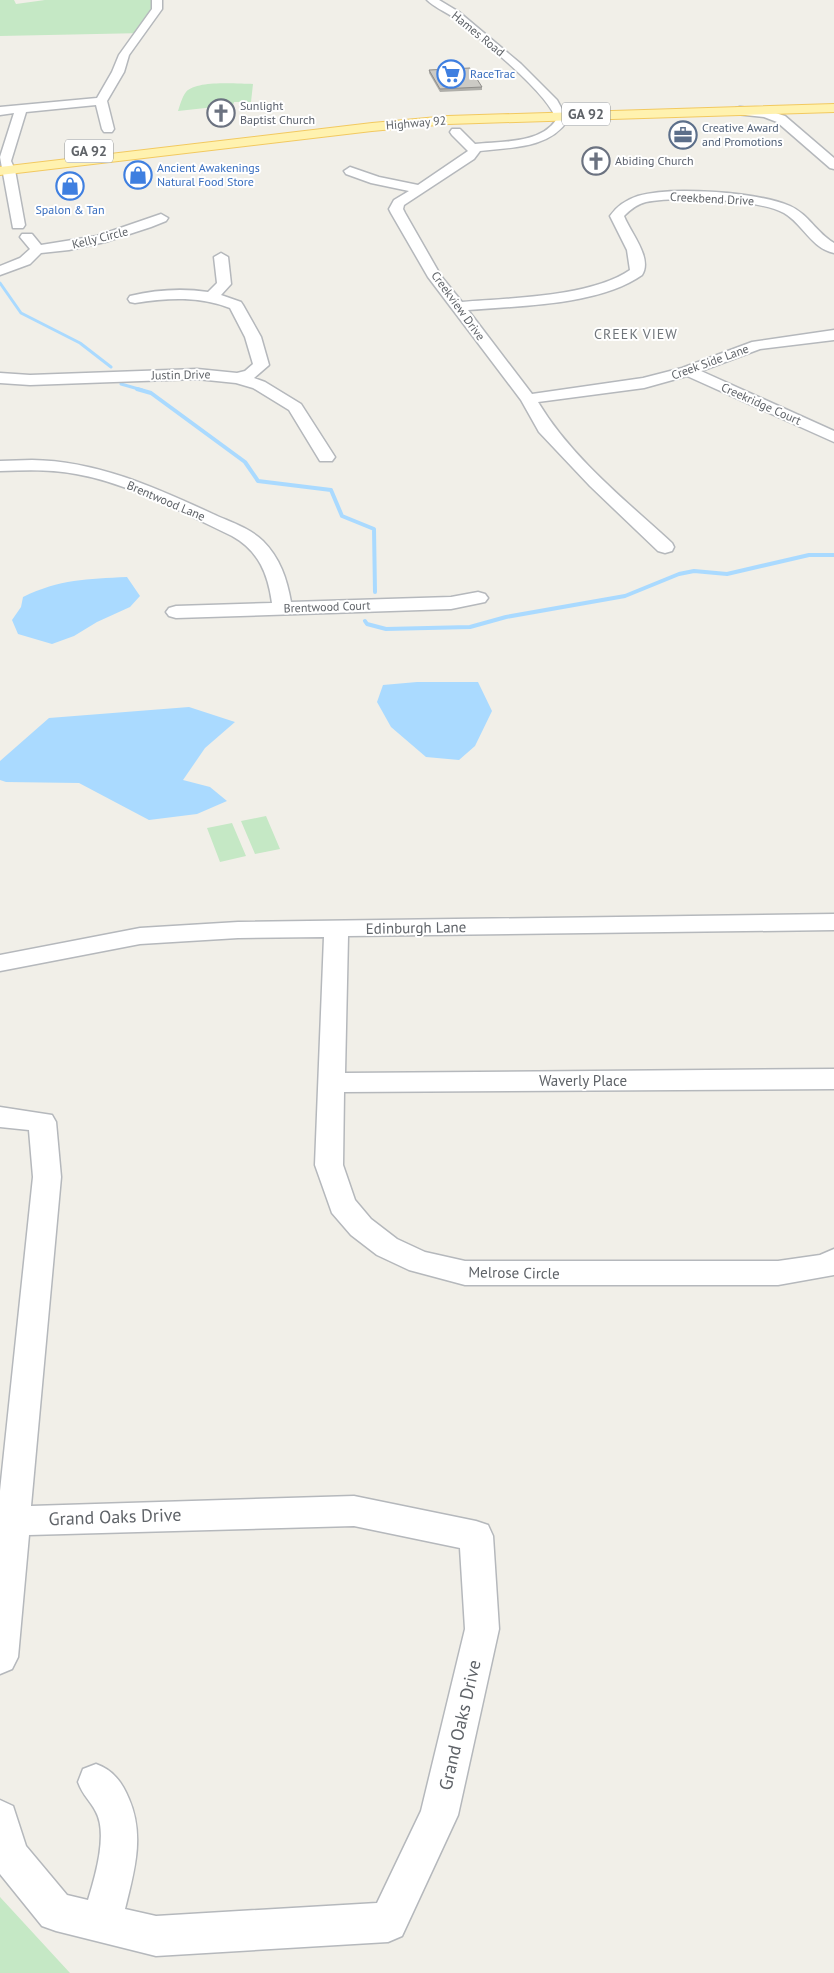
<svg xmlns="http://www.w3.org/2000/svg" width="834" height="1973" font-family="'PT Sans',sans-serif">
	<rect width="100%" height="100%" fill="#f1efe8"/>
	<path fill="#c5e8c5" d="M 0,0 L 14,0 L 16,4 L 45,0 L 154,0 L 150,22 L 145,33 L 0,36 Z
		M 253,84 L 251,102 L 234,102 L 233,105 L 178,111 C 180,105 182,97 186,92 C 197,80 237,84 253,84 Z
		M 266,816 L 280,849 L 255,854 L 241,821 Z
		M 232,823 L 246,856 L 220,862 L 207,828 Z
		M 0,1897 L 70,1973 L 0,1973 Z"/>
	<path fill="#aadaff" d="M 127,577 L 140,596 L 130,607 L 97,622 L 74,636 L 52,644 L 18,634 L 12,620 L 21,607 L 23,597 C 60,579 87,579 127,577 Z
		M 417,682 L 478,682 L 492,711 L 475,746 L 459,760 L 426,757 L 391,727 L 377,702 L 383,685 Z
		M 189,707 L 235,722 L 205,748 L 183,780 L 210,787 L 227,801 L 197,814 L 149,820 L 79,783 L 6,782 L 0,780 L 0,761 L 49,718 Z"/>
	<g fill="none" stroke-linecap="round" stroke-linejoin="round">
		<path stroke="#aadaff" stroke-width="3" d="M 0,283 L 21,313 L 80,343 L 111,367
			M 121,384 L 142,390"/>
		<path stroke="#aadaff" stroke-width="4" d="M 137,389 L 151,393 L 245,462 L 258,481 L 331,490 L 342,516 L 374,529 L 375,592
			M 365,621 L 367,624 L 386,629 L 470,627 L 506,617 L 625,596 L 679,574 L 694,571 L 727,574 L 809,555 L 834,555"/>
		<g stroke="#b5b8bc" stroke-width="3">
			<path id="minor" d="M 152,0 L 162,0 L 162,9 L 129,55 L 124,72 L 107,101 L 114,129 L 112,132 L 104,132 L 102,129 L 96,105 L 26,112 L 11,161 L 15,170 L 25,225 L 23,228 L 13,228 L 0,157 L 14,113 L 0,115 L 0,107 L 97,98 L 112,72 L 119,55 L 152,9 Z
				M 427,0 L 439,0 L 459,12 L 521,64 L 557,100 L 568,120 C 549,149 511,147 480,151 L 474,159 L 404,205 L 403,209 L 405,213 L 441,276 L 462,302 C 509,298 591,297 630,270 L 627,250 L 610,216 C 617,206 626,200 638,196 C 671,186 758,192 790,206 C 808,214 817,233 834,243 L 834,253 C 811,248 803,224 784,213 C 759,199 675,196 646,202 C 637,204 630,210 624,216 C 630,232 653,258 642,275 C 600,305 519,306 468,310 L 532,394 L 643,378 L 682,368 L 752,342 L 834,330 L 834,340 L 760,349 L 701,371 L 834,431 L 834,442 L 687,376 L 644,388 L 538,402 C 571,457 625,500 672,543 L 674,547 L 672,551 L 665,553 L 658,551 L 590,486 L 539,432 L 521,400 L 428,277 L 391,213 L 389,209 L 394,200 L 409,191 L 371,183 L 346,174 L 344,171 L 350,167 L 379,177 L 418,185 L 468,151 L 452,135 L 450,132 L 452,129 L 460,129 L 475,144 C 501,141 540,144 556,120 C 551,95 475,34 453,17 C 444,11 434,7 427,0 Z
				M 740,107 L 766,110 L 785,116 L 834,158 L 834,169 L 830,168 L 777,122 L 764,117 L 736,114 L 734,111 L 736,108 Z
				M 161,214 L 168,218 L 166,221 L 151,227 L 105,242 L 69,250 L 41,253 L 30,264 L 0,275 L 0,266 L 20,258 L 30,249 L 20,237 L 22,234 L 32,234 L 41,245 L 97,236 Z
				M 221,253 L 228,257 L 231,284 L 221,295 L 241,302 L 243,305 L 261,337 L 269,365 L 254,378 L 265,382 L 301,404 L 335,457 L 332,461 L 320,461 L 289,410 L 253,388 L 236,383 L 197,379 L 30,385 L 0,383 L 0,373 L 30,375 L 197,369 L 237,373 L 245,371 L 253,364 L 245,337 L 230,308 C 198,296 168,298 135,303 L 130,302 L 128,299 L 130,296 C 155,290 182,288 208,292 L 217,283 L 214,257 Z
				M 32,460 C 97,461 154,487 213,514 C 230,522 250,528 263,541 C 280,558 287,579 291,602 L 451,597 L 478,592 L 485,594 L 488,598 L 485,602 L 451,609 L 176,618 L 169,616 L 166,612 L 169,608 L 176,606 L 272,603 C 268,574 259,551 232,536 C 184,513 128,483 76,474 C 51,469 25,470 0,471 L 0,461 Z
				M 834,914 L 834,930 L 348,936 L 345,1073 L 834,1069 L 834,1089 L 344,1092 L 343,1165 L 355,1200 L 371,1219 L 397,1239 L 425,1252 L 465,1261 L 778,1261 L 820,1255 L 834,1249 L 834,1275 L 778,1285 L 465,1285 L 409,1270 L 377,1255 L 351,1235 L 332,1213 L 315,1165 L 324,937 L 238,938 L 140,944 L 0,971 L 0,955 L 140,928 L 238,922 Z
				M 0,1107 L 52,1115 L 56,1122 L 61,1177 L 31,1506 L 354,1496 L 476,1521 L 488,1525 L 493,1536 L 499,1629 L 458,1815 L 402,1936 L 388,1942 L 156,1956 L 56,1931 L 42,1926 L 0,1874 L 0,1800 L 13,1806 L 26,1846 L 67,1895 L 88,1900 C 95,1877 108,1834 96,1812 C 90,1800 83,1796 78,1782 L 83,1769 L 96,1764 C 113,1770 122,1782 129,1799 C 145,1836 134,1872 125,1909 L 156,1916 L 377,1903 L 421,1811 L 465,1629 L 460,1548 L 354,1526 L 29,1535 L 18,1657 L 12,1669 L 0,1674 L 0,1491 L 33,1177 L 29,1130 L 0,1127 Z"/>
		</g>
		<g stroke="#f2c960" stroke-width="2">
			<path id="major" d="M 834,104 L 834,112 L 448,124 L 372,131 L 0,175 L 0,167 L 372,123 L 448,116 Z"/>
		</g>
		<use href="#minor" fill="#fff" fill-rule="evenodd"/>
		<use href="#major" fill="#fff2af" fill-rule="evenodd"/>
	</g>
	<path fill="#afaea9" d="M 429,70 L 482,87 L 482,90 L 440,92 L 429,73 Z"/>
	<path fill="#cccac5" stroke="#8f8d8a" d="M 470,68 L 482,87 L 440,89 L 429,70 Z"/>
	<defs>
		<g id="supermarket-ring" transform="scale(1.4375)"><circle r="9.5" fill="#fff" stroke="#3f7fe0" stroke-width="1.5"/><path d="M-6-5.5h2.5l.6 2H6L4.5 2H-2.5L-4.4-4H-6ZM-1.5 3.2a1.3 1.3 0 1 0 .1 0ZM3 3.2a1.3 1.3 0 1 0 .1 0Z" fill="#3f7fe0"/></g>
		<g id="church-ring" transform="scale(1.4375)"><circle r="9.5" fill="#fff" stroke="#6b7280" stroke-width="1.5"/><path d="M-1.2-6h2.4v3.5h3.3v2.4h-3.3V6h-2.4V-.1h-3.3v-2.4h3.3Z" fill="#6b7280"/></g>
		<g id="office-ring" transform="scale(1.4375)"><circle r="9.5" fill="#fff" stroke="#5c6f8a" stroke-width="1.5"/><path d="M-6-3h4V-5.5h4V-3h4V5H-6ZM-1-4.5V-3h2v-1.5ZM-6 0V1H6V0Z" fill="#5c6f8a"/></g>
		<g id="shop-ring" transform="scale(1.4375)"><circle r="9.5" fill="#fff" stroke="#3f7fe0" stroke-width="1.5"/><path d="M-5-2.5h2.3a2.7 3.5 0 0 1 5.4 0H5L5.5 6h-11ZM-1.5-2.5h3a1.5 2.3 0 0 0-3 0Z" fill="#3f7fe0"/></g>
	</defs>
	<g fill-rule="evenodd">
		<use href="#supermarket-ring" x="451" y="74"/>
		<use href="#church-ring" x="221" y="113"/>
		<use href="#office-ring" x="683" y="135"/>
		<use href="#church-ring" x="596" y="161"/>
		<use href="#shop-ring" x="138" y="175"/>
		<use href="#shop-ring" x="70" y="186"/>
	</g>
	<g text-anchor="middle" stroke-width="4" stroke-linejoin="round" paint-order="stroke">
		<g font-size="12" fill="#5f6368" stroke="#fff">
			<text transform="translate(478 34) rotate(39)" y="4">Hames Road</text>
			<text transform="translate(416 123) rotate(-5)" y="4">Highway 92</text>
			<text transform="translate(712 199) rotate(3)" y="4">Creekbend Drive</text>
			<text transform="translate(100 238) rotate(-14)" y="4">Kelly Circle</text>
			<text transform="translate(458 306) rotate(54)" y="4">Creekview Drive</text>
			<text transform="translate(710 362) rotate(-20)" y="4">Creek Side Lane</text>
			<text transform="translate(181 375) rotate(-1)" y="4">Justin Drive</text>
			<text transform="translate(761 404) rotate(24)" y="4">Creekridge Court</text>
			<text transform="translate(166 501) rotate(23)" y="4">Brentwood Lane</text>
			<text transform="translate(327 607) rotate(-2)" y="4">Brentwood Court</text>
		</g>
		<g font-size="12" fill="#366cbe" stroke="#fff" text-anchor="start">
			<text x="470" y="78">RaceTrac</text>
			<text x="157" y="172">Ancient Awakenings<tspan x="157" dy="14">Natural Food Store</tspan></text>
			<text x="70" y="214" text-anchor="middle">Spalon &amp; Tan</text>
		</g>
		<g font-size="12" fill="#5b616d" stroke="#fff" text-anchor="start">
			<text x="240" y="110">Sunlight<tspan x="240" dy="14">Baptist Church</tspan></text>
			<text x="615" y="165">Abiding Church</text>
		</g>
		<g font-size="12" fill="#4e5e75" stroke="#fff" text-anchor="start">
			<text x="702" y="132">Creative Award<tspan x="702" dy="14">and Promotions</tspan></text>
		</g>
		<g fill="#fff" stroke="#8f9295" stroke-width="1">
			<rect x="562" y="102.5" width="48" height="23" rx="4"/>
			<rect x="65" y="139.5" width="48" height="23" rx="4"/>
		</g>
		<g font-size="14" font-weight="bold" fill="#5f6368">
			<text x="586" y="119">GA 92</text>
			<text x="89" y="156">GA 92</text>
		</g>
		<g font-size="14" letter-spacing="1" fill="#70757a" stroke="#fff">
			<text x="636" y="339">CREEK VIEW</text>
		</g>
		<g font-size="15" fill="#5f6368" stroke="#fff">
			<text transform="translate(416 928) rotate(-1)" y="5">Edinburgh Lane</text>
			<text x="583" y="1086">Waverly Place</text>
			<text transform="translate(514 1273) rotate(1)" y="5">Melrose Circle</text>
		</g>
		<g font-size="18" fill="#5f6368" stroke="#fff">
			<text transform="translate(115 1517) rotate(-2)" y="6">Grand Oaks Drive</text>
			<text transform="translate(460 1725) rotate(-77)" y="6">Grand Oaks Drive</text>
		</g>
	</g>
</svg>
